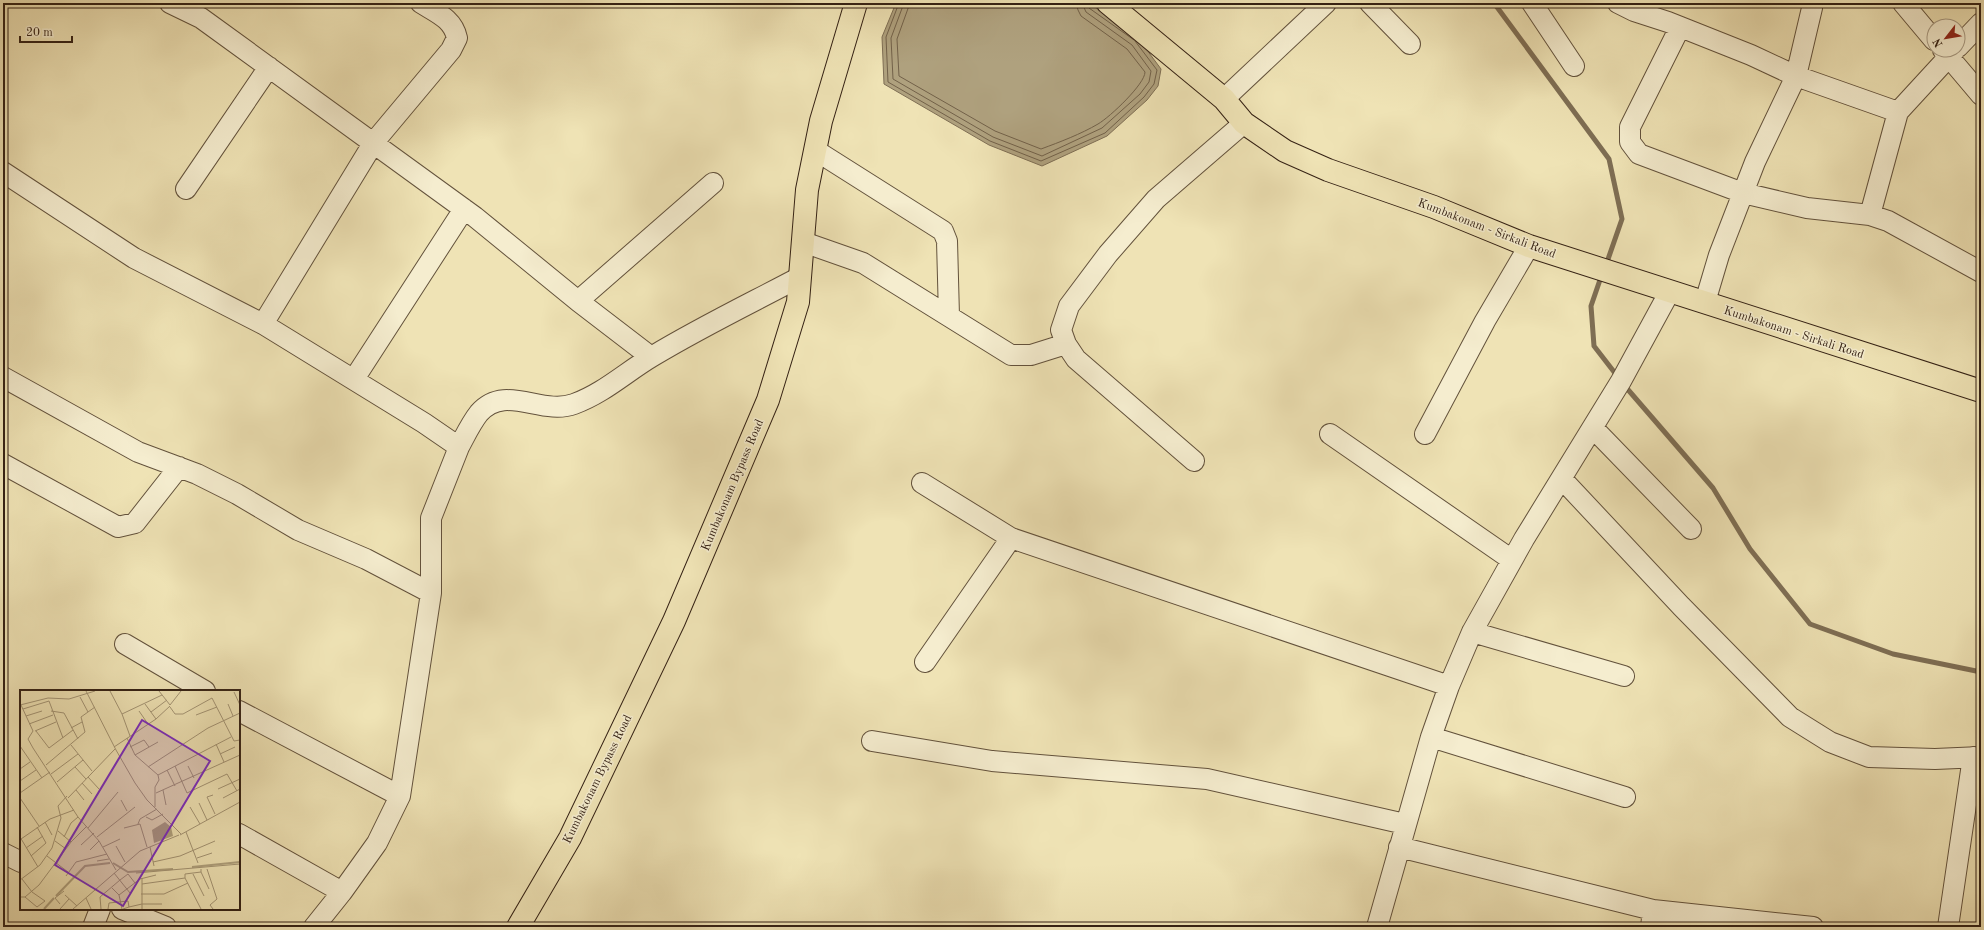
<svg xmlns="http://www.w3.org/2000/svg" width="1984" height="930" font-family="'Old Standard TT',serif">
	<rect width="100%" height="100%" fill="#efe3b5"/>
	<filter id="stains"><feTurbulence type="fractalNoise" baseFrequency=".005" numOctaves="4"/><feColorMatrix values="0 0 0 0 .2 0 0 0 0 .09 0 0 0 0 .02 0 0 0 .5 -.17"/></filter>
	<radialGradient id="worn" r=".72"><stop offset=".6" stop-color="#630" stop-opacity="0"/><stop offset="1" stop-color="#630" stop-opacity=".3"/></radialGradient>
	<path fill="#afa17e" stroke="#7e6e54" d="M 896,3 L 1089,3 L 1138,38 L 1161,69 L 1158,86 L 1147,100 L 1107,136 L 1042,166 L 989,145 L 884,84 L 882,37 Z"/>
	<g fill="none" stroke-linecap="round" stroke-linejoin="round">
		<path stroke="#726149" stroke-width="1" d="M 899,3 L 886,37 L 888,82 L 990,141 L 1041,161 L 1105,133 L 1144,97 L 1154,84 L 1157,70 L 1135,41
			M 904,3 L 891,38 L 893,79 L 993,137 L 1042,156 L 1102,128 L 1140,94 L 1149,82 L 1151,71 L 1132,45 L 1086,12 L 1082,3
			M 910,3 L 897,39 L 899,76 L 995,131 L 1041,149 C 1060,142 1081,134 1098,124 C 1110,117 1145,84 1145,72 L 1127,49 L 1081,16 L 1078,10 L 1076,3
			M 1087,3 L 1089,8 L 1134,40"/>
		<path stroke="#7e6e54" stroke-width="5" d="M 1494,3 L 1609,159 L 1622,219 L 1606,265
			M 1602,274 L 1591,306 L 1594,346 L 1618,377
			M 1624,385 L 1713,488 L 1750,549 L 1810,624 L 1893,654 L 1981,672"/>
		<g stroke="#63523c" stroke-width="22">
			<path id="minor" d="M 170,3 L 201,18 L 475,217 L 578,301 L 651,357
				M 1370,3 L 1410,44
				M 1532,3 L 1574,66
				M 1618,3 L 1634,11 L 1668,22 L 1751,55 L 1796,76 L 1898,112
				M 1903,3 L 1934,40
				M 1680,27 L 1630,127 L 1630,142 L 1639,154 L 1743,193 L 1807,208 L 1870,215 L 1888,221 L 1981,272
				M 1958,47 L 1981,23
				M 1943,50 L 1981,95
				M 1224,99 L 1326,3
				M 815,150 L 943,231 L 947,241 L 949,316
				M 3,172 L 134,258 L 263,324 L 424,423 L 459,447 C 465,436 471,423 479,413 C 505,383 541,416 574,404 C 604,393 626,372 653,356 C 701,327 751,303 800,277
				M 186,189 L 269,67
				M 1870,215 L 1898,112 L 1955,50
				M 803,242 L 863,263 L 1011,355 L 1031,355 L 1066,344
				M 578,301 L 713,183
				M 1705,302 L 1719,255 L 1755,162 L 1796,76 L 1812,8
				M 263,324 L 374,142 L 451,50 L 457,38 C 453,19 437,13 421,3
				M 3,377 L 138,452 L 197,474 L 237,494 L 298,530 L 366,559 L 431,593
				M 354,379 L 464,209
				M 1593,428 L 1691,529
				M 1330,434 L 1512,560
				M 1425,434 L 1485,321 L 1529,246
				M 1194,461 L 1076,359 L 1066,344 L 1061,330 L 1069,306 L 1108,254 L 1156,199 L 1244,123
				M 3,464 L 118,527 L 135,523 L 179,467
				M 1562,479 L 1681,606 L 1790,717 L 1830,742 L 1869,757 L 1935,759 L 1981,757
				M 922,483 L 1011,538 L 1449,686
				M 1472,632 L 1624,676
				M 125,644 L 205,691
				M 925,662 L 1011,538
				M 239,711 L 400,796
				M 1431,737 L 1625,797
				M 872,741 L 992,761 L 1207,779 L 1405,824
				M 239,834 L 342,892
				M 1399,847 L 1653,910 L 1813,927
				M 3,853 L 21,862
				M 122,909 L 166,927
				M 93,927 L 100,909
				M 314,927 L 342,892 L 377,843 L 400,796 L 431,593 L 431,518 L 459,447
				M 1377,927 L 1431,737 L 1449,686 L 1472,632 L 1524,539 L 1621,381 L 1670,291
				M 1651,927 L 1653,910
				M 1948,927 L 1973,757"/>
		</g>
		<g stroke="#342114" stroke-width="24">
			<path id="major" d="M 1108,3 L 1224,99 L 1244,123 L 1285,151 L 1328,170 L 1434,207 L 1529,246 L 1981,391"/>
		</g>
		<g stroke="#342114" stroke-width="24">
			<path id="highway" d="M 518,927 L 570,838 L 674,621 L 768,400 L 798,302 L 807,190 L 821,121 L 856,3"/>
		</g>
		<use href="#minor" stroke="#f5edcf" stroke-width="20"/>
		<use href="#major" stroke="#efe3b5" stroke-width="22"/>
		<use href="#highway" stroke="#efe3b5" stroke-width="22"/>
	</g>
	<g text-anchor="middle" stroke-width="3" stroke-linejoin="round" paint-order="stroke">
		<g font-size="12" fill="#342114" stroke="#f5edcf">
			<text transform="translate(1487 228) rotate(21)" y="4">Kumbakonam - Sirkali Road</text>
			<text transform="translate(1794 332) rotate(18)" y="4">Kumbakonam - Sirkali Road</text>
			<text transform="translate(732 485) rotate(-67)" y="4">Kumbakonam Bypass Road</text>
			<text transform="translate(597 779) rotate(-64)" y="4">Kumbakonam Bypass Road</text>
		</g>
	</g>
	<g transform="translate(20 690)">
		<rect width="220" height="220" fill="#efe3b5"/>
		<path d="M 145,132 L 151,137 L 153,146 L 134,153 L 132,140 Z" fill="#afa17e"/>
		<path fill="none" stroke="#afa17e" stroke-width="2" d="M 93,173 L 108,182 L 153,179M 172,177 L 220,172M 36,206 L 65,176 L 90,173M 24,219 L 34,208"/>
		<path fill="none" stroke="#a49575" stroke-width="1" d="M 66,1 L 96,60 L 115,93 L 127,110 L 161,144M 90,1 L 102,24M 139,1 L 150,15 L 161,1M 214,2 L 220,15M 60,7 L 68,22M 208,14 L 213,26M 0,15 L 28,8 L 49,9 L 75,1M 1,15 L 13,41 L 8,49 L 13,58 L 58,127 L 79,151 L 96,180M 150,17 L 155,24 L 163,24 L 192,8 L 214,51 L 220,50M 3,19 L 29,11 L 43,48M 31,21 L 44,23 L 58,49M 119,21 L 128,34M 131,22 L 147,10M 176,25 L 197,17M 6,26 L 22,21M 136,29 L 150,16M 9,34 L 33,25M 51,38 L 62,32M 15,41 L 36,32M 16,41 L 29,58 L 53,40M 110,46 L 102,24 L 142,5M 107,48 L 115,65 L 138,85M 196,54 L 204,72M 51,55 L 72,81M 0,56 L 22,88M 94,57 L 136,29 L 125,14M 110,57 L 124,50 L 129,57M 200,64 L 215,57M 115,65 L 138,52M 26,75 L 65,42 L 61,27 L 75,17M 155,76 L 167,103 L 207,84 L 217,101M 168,76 L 174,88M 55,77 L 66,89M 128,77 L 188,38 L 220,23M 0,79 L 10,72M 147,80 L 155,96M 31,84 L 58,64M 68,87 L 79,99M 0,91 L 16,80M 37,92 L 63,70M 62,93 L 72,104M 198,99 L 220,89M 56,100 L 64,110M 143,100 L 146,115M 0,103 L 30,82M 136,103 L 220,65M 193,105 L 187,107 L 195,124M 0,108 L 19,136M 48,108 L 95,59M 203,108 L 220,99M 101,110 L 107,121M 179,113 L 187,130M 135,117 L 135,97 L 139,90 L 138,85 L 211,47M 170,117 L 180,134M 126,127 L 132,130 L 143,124M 25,132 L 32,145M 118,134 L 120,129 L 137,119M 68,138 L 98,102M 104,138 L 120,134 L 127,157M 38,141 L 51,152M 166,142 L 178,173M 160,145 L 220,112M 0,147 L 18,177M 44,147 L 51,133 L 58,127M 77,147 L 115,117M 1,149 L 30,129 L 54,120M 35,151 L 46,159M 61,155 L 74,143M 96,156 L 105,172M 83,157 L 100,149M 130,157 L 134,176M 6,158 L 23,146M 70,160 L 79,151M 11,166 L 26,153 L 17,137M 27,166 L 48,182M 177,168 L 192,163M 77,171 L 89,169M 133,172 L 160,166 L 195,151M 187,179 L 197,209 L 190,215 L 193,219M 181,182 L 189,199M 94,183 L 110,203M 116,183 L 220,174M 173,184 L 184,206M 46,186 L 56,172 L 87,164M 165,188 L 181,219M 165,188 L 165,184 L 181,182 L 181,179M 2,189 L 12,202 L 25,211 L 17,217 L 5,207M 0,190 L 20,175 L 32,158 L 41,128 L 38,116 L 47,106M 122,194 L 165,188M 92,198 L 99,205 L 102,219M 121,204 L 144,204 L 168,193M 45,205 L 57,216M 99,205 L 120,189 L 136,185M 0,207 L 5,207 L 19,195 L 51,152 L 67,136M 66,208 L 71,219M 40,214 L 35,208 L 44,201M 109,217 L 122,214 L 142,214M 40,219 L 49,209M 53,219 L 120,161 L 159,145M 81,219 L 80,207 L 100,190 L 108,184 L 115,193M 88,219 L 89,213 L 108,211 L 109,217 L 103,219M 122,219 L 122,188"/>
		<path fill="#7b2cbf" fill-opacity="0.15" stroke="#7b2cbf" stroke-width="2" d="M 122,30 L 190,71 L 103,216 L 35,175 Z"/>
		<rect width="220" height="220" fill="none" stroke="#342114" stroke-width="2"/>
	</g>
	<rect width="1984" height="930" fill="none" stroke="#efe3b5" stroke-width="16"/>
	<rect x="4" y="4" width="1976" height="922" fill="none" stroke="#342114" stroke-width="2"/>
	<rect x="8" y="8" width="1968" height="914" fill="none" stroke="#342114"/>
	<g transform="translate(1946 38) rotate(239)"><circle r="19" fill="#f5edcf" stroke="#a89b84"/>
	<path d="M0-3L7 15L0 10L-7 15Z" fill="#8f2418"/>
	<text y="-6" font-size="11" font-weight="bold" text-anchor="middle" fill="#342114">N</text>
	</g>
	<path d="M20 36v6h52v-6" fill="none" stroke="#342114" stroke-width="2"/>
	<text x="26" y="36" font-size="12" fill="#342114" stroke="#f5edcf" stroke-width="3" paint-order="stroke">20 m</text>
	<rect width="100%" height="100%" filter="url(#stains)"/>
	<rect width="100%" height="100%" fill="url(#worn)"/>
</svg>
